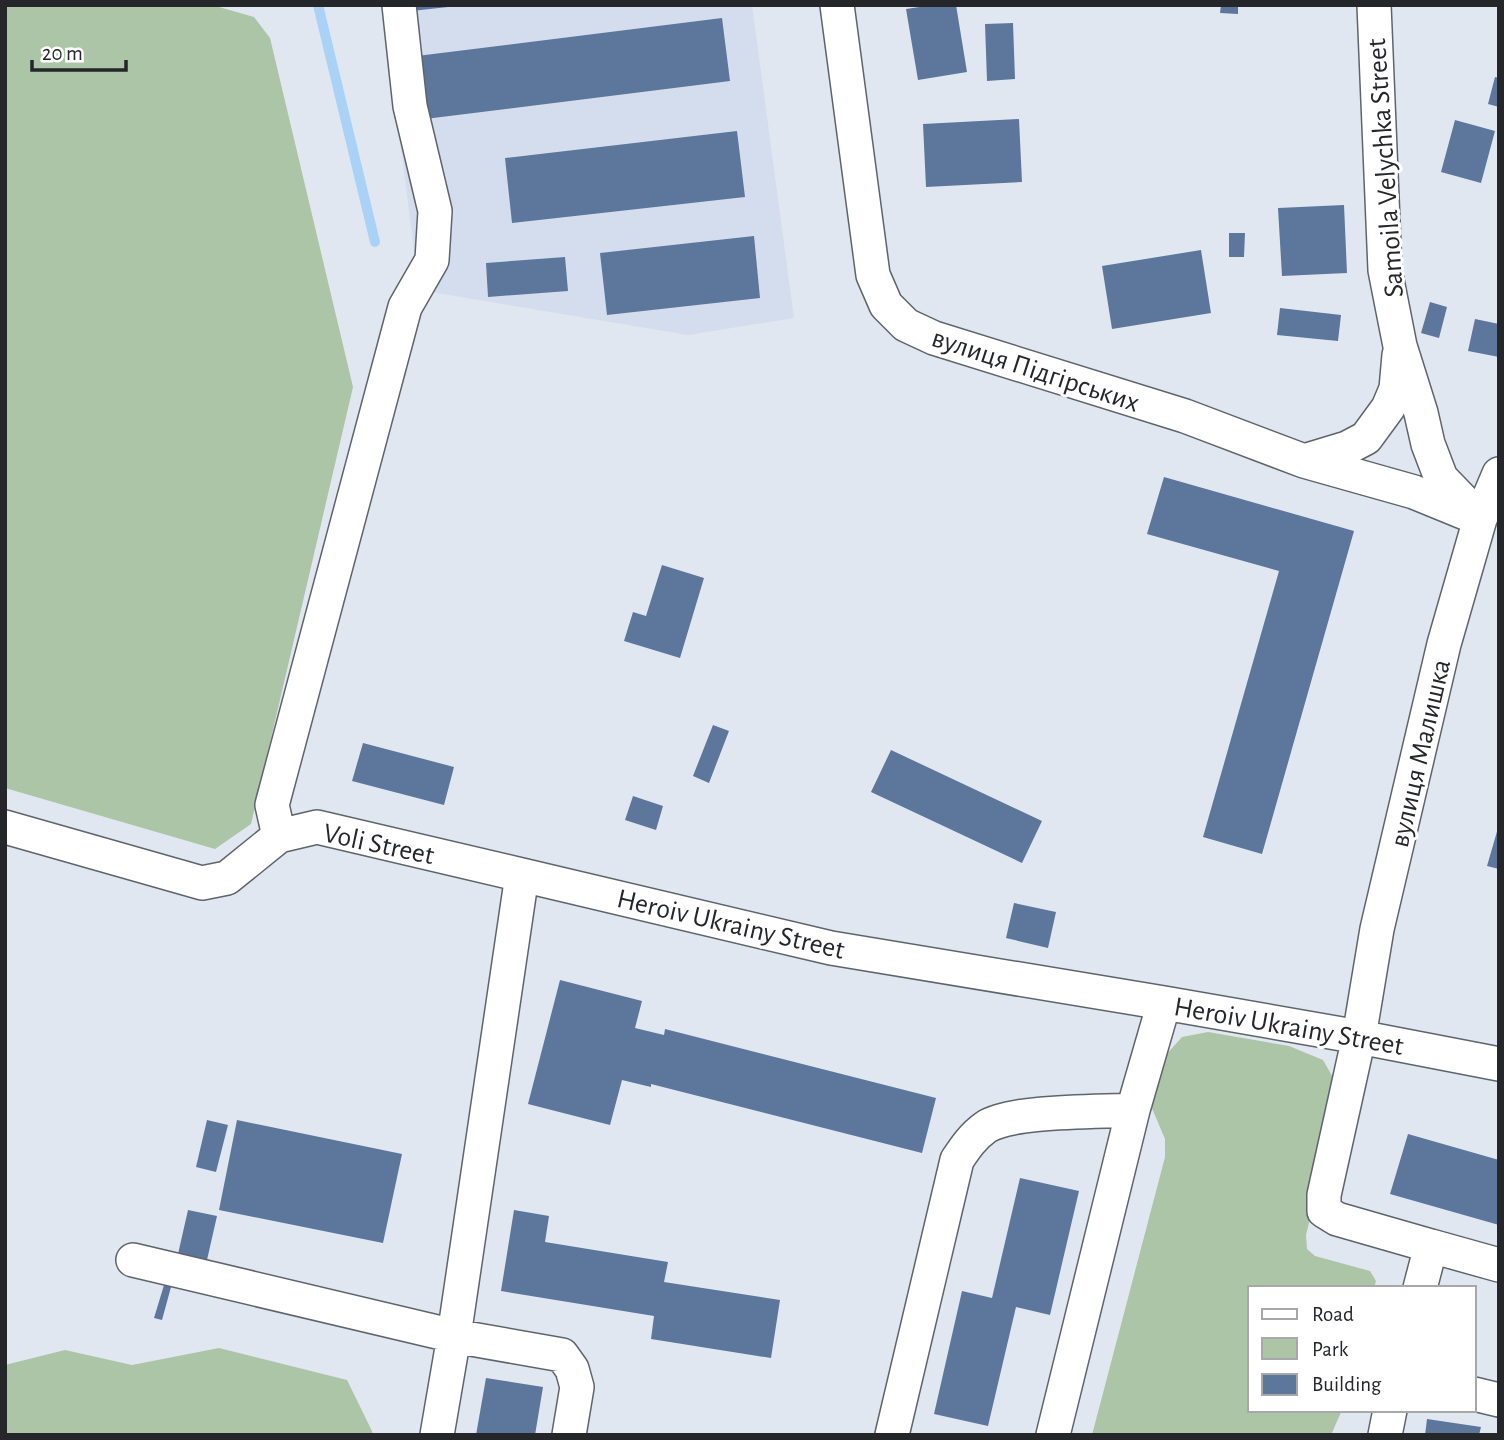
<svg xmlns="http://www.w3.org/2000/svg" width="1504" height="1440" font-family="'Alegreya Sans',sans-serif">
	<rect width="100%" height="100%" fill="#e1e7f1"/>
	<path fill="#d3dded" d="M 383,5 L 752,5 L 794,318 L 688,335 L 419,290 Z"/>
	<path fill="#abc5a6" d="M 5,5 L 212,5 L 254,17 L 270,38 L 353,387 L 251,824 L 215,849 L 5,788 Z
		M 1208,1032 L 1289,1046 L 1323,1060 L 1335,1081 L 1336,1112 L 1306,1235 L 1307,1249 L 1315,1256 L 1370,1271 L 1376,1281 L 1374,1288 L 1250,1288 L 1250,1410 L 1342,1410 L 1331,1435 L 1092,1435 L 1165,1157 L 1165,1139 L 1151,1106 L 1165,1056 L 1182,1037 Z
		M 219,1348 L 347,1380 L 372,1431 L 373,1435 L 5,1435 L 5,1365 L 65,1350 L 132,1365 Z"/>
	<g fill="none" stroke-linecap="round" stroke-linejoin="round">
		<path stroke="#aad2f7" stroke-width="10" d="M 318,5 L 375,242"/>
	</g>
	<path fill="#5d769c" d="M 412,5 L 448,5 L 448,7 L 412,11 Z
		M 933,5 L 956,5 L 967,72 L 918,80 L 906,9 Z
		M 1221,5 L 1238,5 L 1238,14 L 1220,13 Z
		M 722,18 L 730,81 L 425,119 L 417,56 Z
		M 1013,23 L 1015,79 L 987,81 L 985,24 Z
		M 1495,77 L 1499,78 L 1499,107 L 1488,104 Z
		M 1019,119 L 1022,182 L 926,187 L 923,124 Z
		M 1455,120 L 1495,131 L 1481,183 L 1441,172 Z
		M 737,131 L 745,197 L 512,223 L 505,158 Z
		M 1344,205 L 1347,273 L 1282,276 L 1278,208 Z
		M 1229,233 L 1245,233 L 1244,257 L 1229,257 Z
		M 754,236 L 760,298 L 607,315 L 600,253 Z
		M 1201,250 L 1211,313 L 1112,329 L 1102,266 Z
		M 565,257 L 568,291 L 488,297 L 486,263 Z
		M 1430,302 L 1447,307 L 1439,338 L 1421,333 Z
		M 1280,308 L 1341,315 L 1338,341 L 1277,335 Z
		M 1475,319 L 1499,324 L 1499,357 L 1468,351 Z
		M 1164,477 L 1354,531 L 1262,854 L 1203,837 L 1279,571 L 1147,534 Z
		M 662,565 L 704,578 L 680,658 L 624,641 L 633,612 L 646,616 Z
		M 713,725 L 729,731 L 709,783 L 693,776 Z
		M 363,743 L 454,767 L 444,805 L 352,781 Z
		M 891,750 L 1042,821 L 1022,863 L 871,792 Z
		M 633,796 L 663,806 L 656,830 L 625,820 Z
		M 1498,828 L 1499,828 L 1499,869 L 1487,866 Z
		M 1014,903 L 1056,912 L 1048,948 L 1006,938 Z
		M 560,980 L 642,1001 L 635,1028 L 664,1035 L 665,1029 L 936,1098 L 922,1153 L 651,1084 L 651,1087 L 622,1080 L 610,1125 L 528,1104 Z
		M 207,1120 L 228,1125 L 216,1172 L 196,1167 Z
		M 237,1120 L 402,1154 L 383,1243 L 219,1210 Z
		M 1408,1134 L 1499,1160 L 1499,1225 L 1390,1194 Z
		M 1020,1178 L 1079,1191 L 1050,1315 L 1016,1307 L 988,1426 L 934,1414 L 962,1291 L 992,1298 Z
		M 188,1210 L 217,1216 L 207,1260 L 178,1254 Z
		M 514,1210 L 549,1216 L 545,1242 L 668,1262 L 664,1282 L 780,1300 L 771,1358 L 651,1339 L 654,1316 L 501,1291 Z
		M 164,1285 L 171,1287 L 162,1320 L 154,1318 Z
		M 486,1378 L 543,1387 L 535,1435 L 476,1435 Z
		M 1427,1419 L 1481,1427 L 1479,1435 L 1425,1435 Z"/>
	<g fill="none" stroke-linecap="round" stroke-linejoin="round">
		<g stroke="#5f646c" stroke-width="36">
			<path id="minor" d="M 837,5 L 873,275 L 886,305 L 906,325 L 934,338 L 1185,416 L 1304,461 L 1414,492 L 1480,519
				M 1374,5 L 1385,270 L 1400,346 L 1421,413 L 1428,444 L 1441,478 L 1471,509
				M 1304,461 L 1347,448 L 1366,438 L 1388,408 L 1396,389 L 1399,355
				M 5,827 L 202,883 L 227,878 L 279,836 L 317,827 L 522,875
				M 279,836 L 272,805 L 405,307 L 432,260 L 435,211 L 410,106 L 399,5
				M 1431,1246 L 1499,1265
				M 133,1260 L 454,1336 L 562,1355 L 572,1369 L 577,1387 L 569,1435
				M 1420,1288 L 1431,1246 L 1337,1219 L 1324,1211 L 1324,1195 L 1359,1037 L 1377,929 L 1444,644 L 1480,519 L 1499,474
				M 1474,1394 L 1499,1400
				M 437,1435 L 454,1336 L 522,875 L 831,948 L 1164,1003 L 1359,1037 L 1499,1064
				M 892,1435 L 957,1160 C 965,1148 973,1136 986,1127 C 1012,1110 1099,1112 1133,1110
				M 1053,1435 L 1133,1110 L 1164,1003
				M 1385,1435 L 1390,1410"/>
		</g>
		<use href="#minor" stroke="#fff" stroke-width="33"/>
	</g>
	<g text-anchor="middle" stroke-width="6" stroke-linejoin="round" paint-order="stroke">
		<g font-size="28" fill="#24262a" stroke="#fff">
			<text transform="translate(1384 168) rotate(-94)" y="10">Samoila Velychka Street</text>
			<text transform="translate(1036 369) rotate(18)" y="10">вулиця Підгірських</text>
			<text transform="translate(1419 753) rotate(-77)" y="10">вулиця Малишка</text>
			<text transform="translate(379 843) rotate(12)" y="10">Voli Street</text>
			<text transform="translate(731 923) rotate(13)" y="10">Heroiv Ukrainy Street</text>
			<text transform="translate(1289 1025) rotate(10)" y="10">Heroiv Ukrainy Street</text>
		</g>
	</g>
	<rect width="1504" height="1440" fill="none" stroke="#24262a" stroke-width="14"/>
	<rect x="1248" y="1286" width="228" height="126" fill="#ffffff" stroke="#a7a8aa" stroke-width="2"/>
	<rect x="1262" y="1309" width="35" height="10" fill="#ffffff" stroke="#a7a8aa" stroke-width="2"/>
	<text x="1312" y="1321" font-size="21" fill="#24262a">Road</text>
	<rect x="1262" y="1338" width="35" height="21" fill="#abc5a6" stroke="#a7a8aa" stroke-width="2"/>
	<text x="1312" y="1356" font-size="21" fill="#24262a">Park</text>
	<rect x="1262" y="1374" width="35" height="21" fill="#5d769c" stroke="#a7a8aa" stroke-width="2"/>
	<text x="1312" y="1391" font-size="21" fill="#24262a">Building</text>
	<path d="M32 60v10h94v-10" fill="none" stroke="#24262a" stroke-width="3.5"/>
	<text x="42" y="60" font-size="21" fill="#24262a" stroke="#ffffff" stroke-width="5" paint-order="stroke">20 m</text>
</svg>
